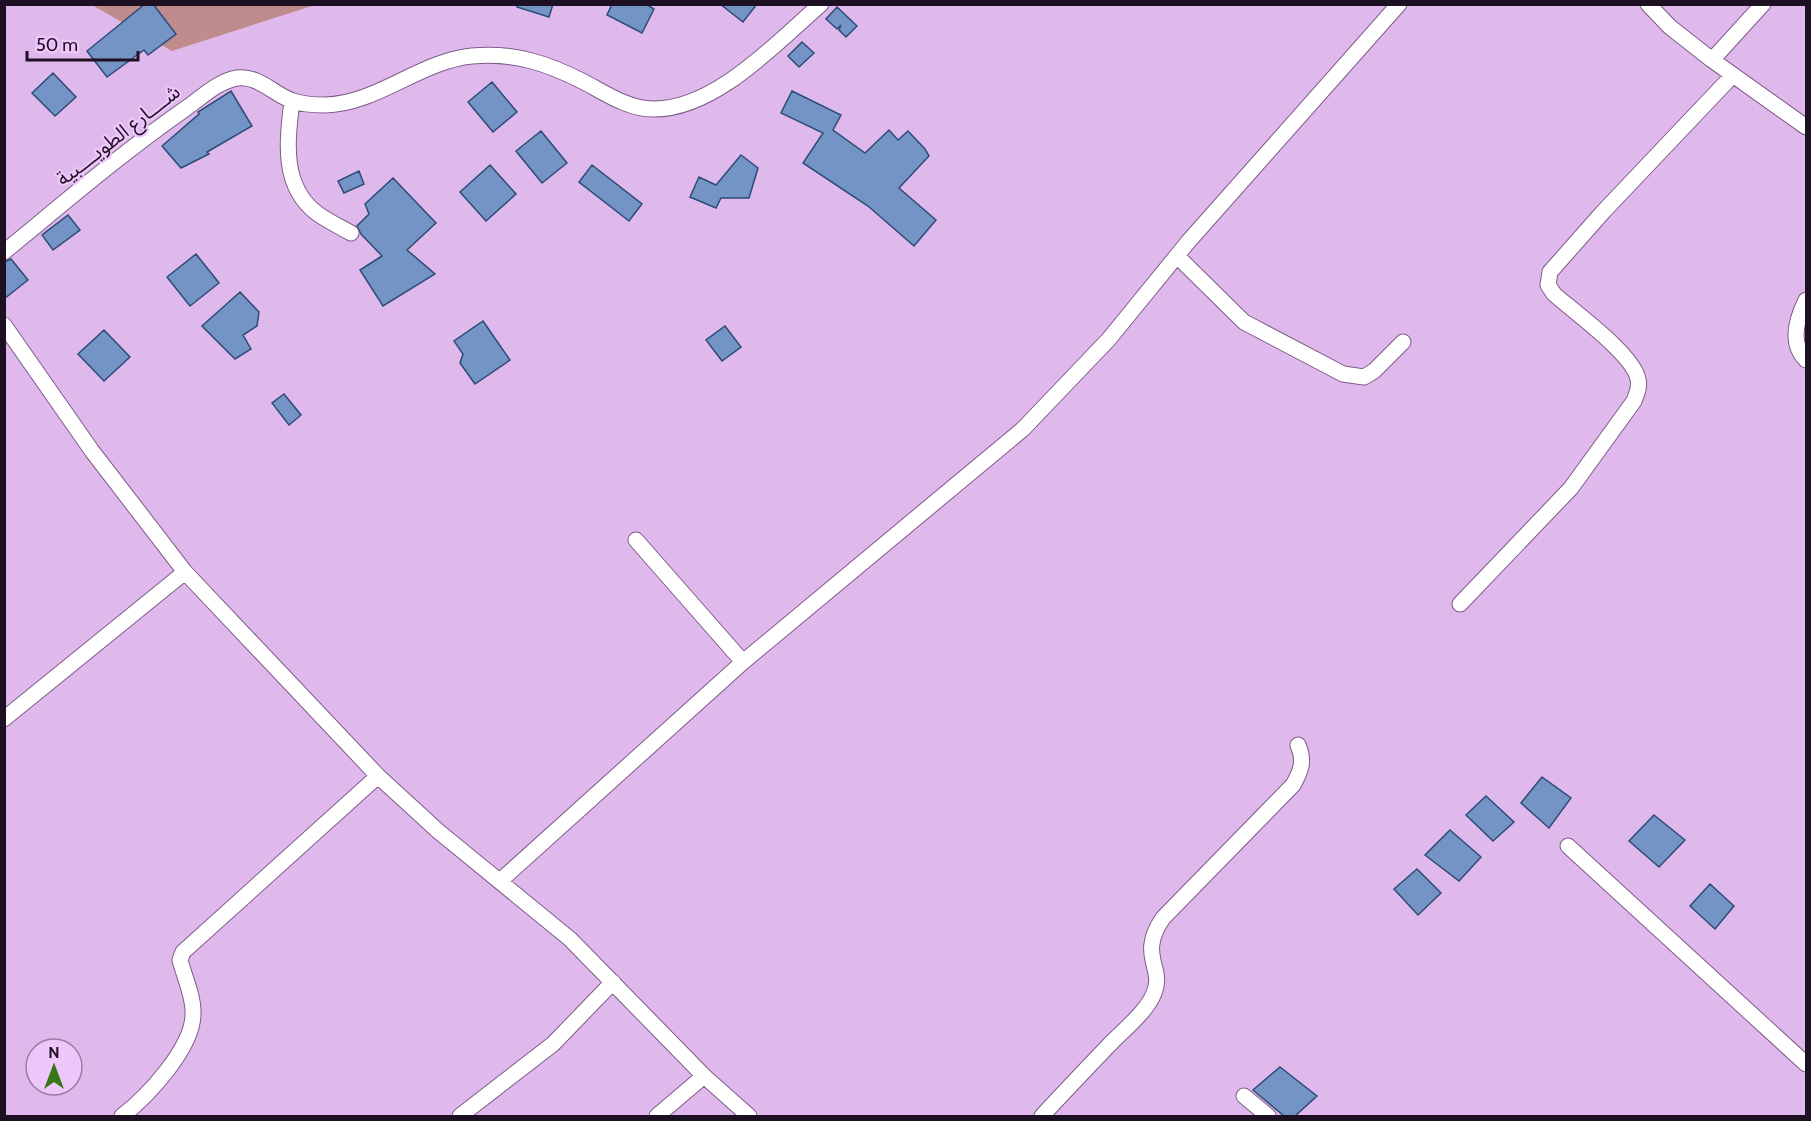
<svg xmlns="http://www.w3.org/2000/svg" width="1811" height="1121" font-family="Cabin,'Noto Sans Arabic',sans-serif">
	<rect width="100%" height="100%" fill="#e0b9ec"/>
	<path fill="#c08b8c" d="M 92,5 L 315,5 L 172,51 Z"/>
	<path fill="#7394c4" stroke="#2d4b77" stroke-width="1.5" d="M 145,4 L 153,4 L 176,34 L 148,55 L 144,50 L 107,77 L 87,51 Z
		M 517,4 L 553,4 L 549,17 L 517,7 Z
		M 612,4 L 646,4 L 654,9 L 642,33 L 607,15 Z
		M 720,4 L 757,4 L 743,22 Z
		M 837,7 L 857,26 L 846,37 L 839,30 L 841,25 L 837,29 L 826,19 Z
		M 802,42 L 814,53 L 799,67 L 788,56 Z
		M 53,73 L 76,97 L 55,116 L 32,93 Z
		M 492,82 L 517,112 L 493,132 L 468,102 Z
		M 231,91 L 252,126 L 207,152 L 209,154 L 181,168 L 162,146 L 199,114 L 198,112 Z
		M 792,91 L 841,115 L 833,130 L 865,153 L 889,130 L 898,140 L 908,131 L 925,149 L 929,156 L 899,188 L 936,220 L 914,246 L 868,206 L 803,163 L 823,133 L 781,113 Z
		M 541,131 L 567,163 L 542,183 L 516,151 Z
		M 741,155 L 758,168 L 749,198 L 721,198 L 716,208 L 690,197 L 699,177 L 716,185 Z
		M 490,165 L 516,194 L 486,221 L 460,192 Z
		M 592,165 L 642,204 L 629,221 L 579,182 Z
		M 359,171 L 364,184 L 344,193 L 338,181 Z
		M 393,178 L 436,223 L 407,250 L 435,274 L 383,306 L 360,270 L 382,256 L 361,234 L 357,226 L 369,214 L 365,204 Z
		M 68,215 L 80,230 L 53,250 L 42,235 Z
		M 196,254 L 219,283 L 190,306 L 167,277 Z
		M 11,259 L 28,280 L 4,299 L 4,262 Z
		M 240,292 L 259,312 L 257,326 L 243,335 L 251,349 L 235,359 L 202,326 Z
		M 483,321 L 510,360 L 475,384 L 460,363 L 463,354 L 454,341 Z
		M 725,326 L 741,347 L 722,361 L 706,340 Z
		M 104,330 L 130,357 L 104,381 L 78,354 Z
		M 284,394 L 301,415 L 289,425 L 272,403 Z
		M 1542,777 L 1571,798 L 1549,828 L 1521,803 Z
		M 1486,796 L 1514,822 L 1493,841 L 1466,815 Z
		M 1654,815 L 1685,840 L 1659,867 L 1629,841 Z
		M 1450,830 L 1481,857 L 1459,881 L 1425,855 Z
		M 1417,869 L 1441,893 L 1418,915 L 1394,889 Z
		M 1710,884 L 1734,906 L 1715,929 L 1690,906 Z
		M 1280,1067 L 1317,1096 L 1295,1116 L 1284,1116 L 1253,1090 Z"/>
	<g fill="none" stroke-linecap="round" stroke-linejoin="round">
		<g stroke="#7e5b89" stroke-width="17">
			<path id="minor" d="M 1648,4 L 1670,27 L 1712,60 L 1806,127
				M 1712,60 L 1763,4
				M 292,101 C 287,141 281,187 318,214 C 328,221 340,227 351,233
				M 4,252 C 64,203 122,153 185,109 C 201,98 218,81 237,78 C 259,75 274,95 293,101 C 302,104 316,105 325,105 C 377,104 420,61 472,56 C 513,52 547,63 584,82 C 605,93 628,109 653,109 C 715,110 777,42 821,4
				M 1177,256 L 1244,322 L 1343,374 L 1364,377 L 1374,371 L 1403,342
				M 1806,300 C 1797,318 1789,343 1806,360
				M 4,325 L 92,451 L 185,572 L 378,776 L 438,831 L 570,939 L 704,1076 L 749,1116
				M 636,540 L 743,662
				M 1460,604 L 1571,488 L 1634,401 C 1637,393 1640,387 1638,379 C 1633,354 1574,312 1554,294 L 1548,285 L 1550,272 L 1603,212 L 1733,75
				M 4,719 L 185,572
				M 1568,846 L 1806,1064
				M 500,881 L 743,662 L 1023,429 L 1109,339 L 1188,242 L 1399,4
				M 1244,1096 L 1268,1116
				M 122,1116 C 147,1097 193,1048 193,1014 C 194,997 184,976 180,960 L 183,952 L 378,776
				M 460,1116 L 553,1044 L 613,982
				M 657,1116 L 704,1076
				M 1042,1116 C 1065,1091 1089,1066 1112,1042 C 1126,1028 1147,1011 1154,993 C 1165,967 1137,956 1163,918 L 1293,785 C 1301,771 1305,761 1298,745"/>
		</g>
		<use href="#minor" stroke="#fff" stroke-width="15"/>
	</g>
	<g text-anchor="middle" stroke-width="4.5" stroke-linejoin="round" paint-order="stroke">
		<g font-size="20" fill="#1e1023" stroke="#edc6fa">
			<text transform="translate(118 135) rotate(-38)" y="7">شــــارع الطويــــبية</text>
		</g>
	</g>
	<rect width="1811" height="1121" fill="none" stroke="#1e1023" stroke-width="12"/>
	<g transform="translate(54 1067)"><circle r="28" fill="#edc6fa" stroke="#9a7da4" stroke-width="1.5"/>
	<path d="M0-4.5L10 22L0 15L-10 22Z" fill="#367715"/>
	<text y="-9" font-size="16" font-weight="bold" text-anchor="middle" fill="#1e1023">N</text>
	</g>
	<path d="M27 51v9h111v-9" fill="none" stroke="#1e1023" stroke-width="3"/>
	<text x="36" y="51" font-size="18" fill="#1e1023" stroke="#edc6fa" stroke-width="4.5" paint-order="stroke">50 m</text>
</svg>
